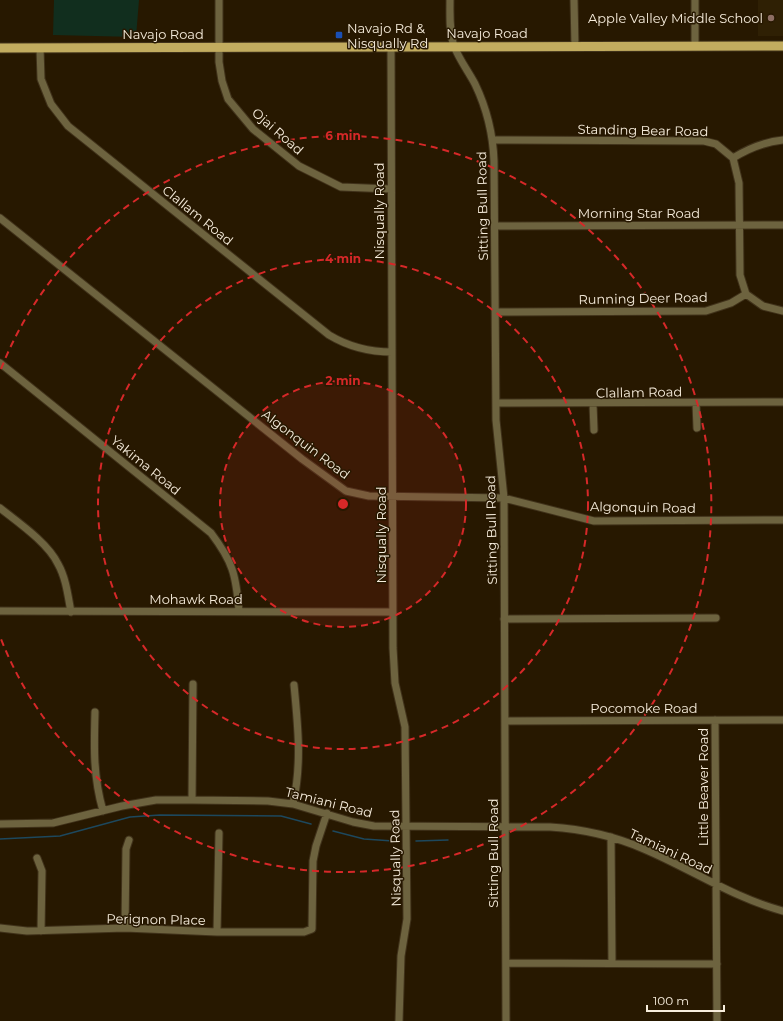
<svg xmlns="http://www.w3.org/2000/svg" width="783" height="1021" font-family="Montserrat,sans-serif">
	<rect width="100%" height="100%" fill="#271800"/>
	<path fill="#2f2004" d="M 758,0 L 783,0 L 783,36 L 758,36 Z"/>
	<path fill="#112e1e" d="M 54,0 L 139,0 L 136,37 L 53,35 Z"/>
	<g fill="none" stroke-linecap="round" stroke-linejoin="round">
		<path stroke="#1d485d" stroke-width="1.5" d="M 333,831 L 364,839 L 393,841
			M 0,839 L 60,836 L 130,817 L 160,815 L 281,816 L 311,824
			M 416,841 L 448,840"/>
		<g stroke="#40321a" stroke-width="9">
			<path id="minor" d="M 219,0 L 219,62 L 222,81 L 228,99 L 253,129 L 299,166 L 341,187 L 391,189
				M 450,0 C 450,15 449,32 454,46 C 459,59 468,71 475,84 C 487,109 493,134 494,161 L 496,420 L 504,498 L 506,1021
				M 574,0 L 575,46
				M 695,0 L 695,46
				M 391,47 L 393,648 L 395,683 L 405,727 L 407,919 L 401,956 L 399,1021
				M 40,48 L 41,79 L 51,104 L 68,126 L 329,335 C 349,347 368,352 392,352
				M 493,140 L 704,141 L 716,144 L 733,158
				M 733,158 L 739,183 L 740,275 L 746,294
				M 733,158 C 749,148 764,142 783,140
				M 0,218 L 302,459 L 346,491 L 369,496 L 504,498 L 594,521 L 783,520
				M 495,226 L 783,225
				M 746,294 L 763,306 L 783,311
				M 496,312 L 706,311 L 731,303 L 746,294
				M 0,363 L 211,533 C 233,562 236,575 239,611
				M 496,403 L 783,402
				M 696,403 L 697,428
				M 593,404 L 594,430
				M 0,508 C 19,523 48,543 58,564 C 66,578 68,596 71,612
				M 0,611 L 393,612
				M 504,619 L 716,618
				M 95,712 C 94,747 93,776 103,811
				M 715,720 L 717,1021
				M 505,721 L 783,720
				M 192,800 L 193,684
				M 293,804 C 302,764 298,726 294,685
				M 0,824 L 53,823 L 122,806 L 156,800 L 192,800 L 268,801 L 293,804 L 353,822 L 374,826 L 550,827 C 582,829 614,836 644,849 C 691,869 734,898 783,911
				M 611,837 L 612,963
				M 37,858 L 42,871 L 41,931
				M 0,928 L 27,931 L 125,928 L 217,932 L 304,932 L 312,929 L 313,861 L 316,846 L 327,813
				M 125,928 L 126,849 L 129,840
				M 217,932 L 219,833
				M 506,963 L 717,964"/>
		</g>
		<g stroke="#40321a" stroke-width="11">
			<path id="major" d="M 0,48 L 783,46"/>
		</g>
		<use href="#minor" stroke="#6d633f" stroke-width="7"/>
		<use href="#major" stroke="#c2ac5f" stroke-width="9"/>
	</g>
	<circle cx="343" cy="504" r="123" fill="#d62828" fill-opacity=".12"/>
	<g fill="none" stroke="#d62828" stroke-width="2" stroke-dasharray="7 5">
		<circle cx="343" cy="504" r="123"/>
		<circle cx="343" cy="504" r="245"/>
		<path d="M1 369A368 368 0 1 1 1 639"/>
	</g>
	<circle fill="#8d6e63" stroke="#271800" stroke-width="1.5" cx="771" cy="18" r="4"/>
	<rect fill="#1a4fb4" stroke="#271800" stroke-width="1.5" x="335" y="31" width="8" height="8" rx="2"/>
	<g text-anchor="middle" stroke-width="3" stroke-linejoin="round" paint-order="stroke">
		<g font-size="13" fill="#f7eddc" stroke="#271800" text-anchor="end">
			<text x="763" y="23">Apple Valley Middle School</text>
			<text x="347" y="33" text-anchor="start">Navajo Rd &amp;<tspan x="347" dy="15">Nisqually Rd</tspan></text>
		</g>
		<g font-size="13" fill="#f7eddc" stroke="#271800">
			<text x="487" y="38">Navajo Road</text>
			<text x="163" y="39">Navajo Road</text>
			<text transform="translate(643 130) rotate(1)" y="5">Standing Bear Road</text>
			<text transform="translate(278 131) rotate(41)" y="5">Ojai Road</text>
			<text transform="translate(482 206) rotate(-91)" y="5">Sitting Bull Road</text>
			<text transform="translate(379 211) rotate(-90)" y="5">Nisqually Road</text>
			<text x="639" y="218">Morning Star Road</text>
			<text transform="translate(198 215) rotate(39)" y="5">Clallam Road</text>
			<text transform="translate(643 298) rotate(-1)" y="5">Running Deer Road</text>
			<text transform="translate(639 392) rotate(-1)" y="5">Clallam Road</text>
			<text transform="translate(306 444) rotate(37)" y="5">Algonquin Road</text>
			<text transform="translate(146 465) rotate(39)" y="5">Yakima Road</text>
			<text transform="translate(643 507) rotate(1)" y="5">Algonquin Road</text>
			<text transform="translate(491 530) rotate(-91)" y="5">Sitting Bull Road</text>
			<text transform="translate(381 535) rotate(-90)" y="5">Nisqually Road</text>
			<text x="196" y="604">Mohawk Road</text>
			<text x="644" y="713">Pocomoke Road</text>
			<text transform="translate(703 787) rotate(-90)" y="5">Little Beaver Road</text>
			<text transform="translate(329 802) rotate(14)" y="5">Tamiani Road</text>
			<text transform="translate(671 851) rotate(25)" y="5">Tamiani Road</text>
			<text transform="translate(493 853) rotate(-90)" y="5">Sitting Bull Road</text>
			<text transform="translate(395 858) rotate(-91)" y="5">Nisqually Road</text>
			<text transform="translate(156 919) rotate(1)" y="5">Perignon Place</text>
		</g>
	</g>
	<circle cx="343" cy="504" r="6" fill="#d62828" stroke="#271800" stroke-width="2"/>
	<g font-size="12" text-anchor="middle" font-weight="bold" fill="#d62828" stroke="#271800" stroke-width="3" stroke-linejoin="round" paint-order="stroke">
		<text x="343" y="140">6 min</text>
		<text x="343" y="263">4 min</text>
		<text x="343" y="385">2 min</text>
	</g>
	<path d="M647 1005v6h77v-6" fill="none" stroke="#f7eddc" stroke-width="2"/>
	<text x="653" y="1005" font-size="12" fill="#f7eddc" stroke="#271800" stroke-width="3" paint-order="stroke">100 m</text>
</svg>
